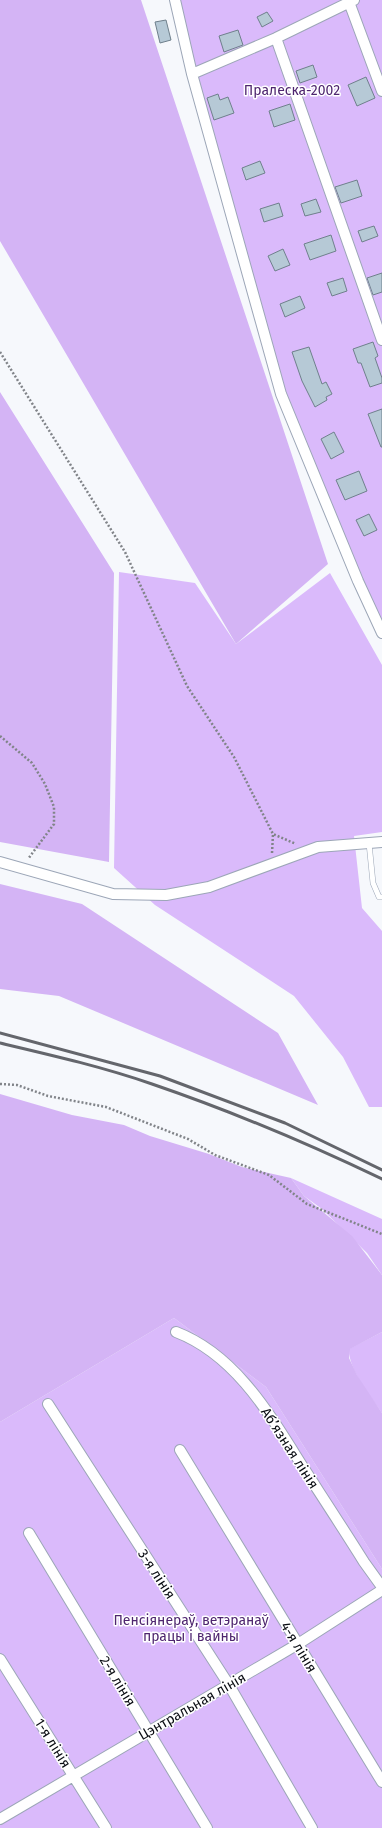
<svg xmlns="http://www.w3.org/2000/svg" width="382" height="1828" font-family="'Fira Sans',sans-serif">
	<rect width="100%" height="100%" fill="#f6f8fc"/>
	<path fill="#dabafb" d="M 175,0 L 382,0 L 382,629 L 281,394 Z
		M 119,572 L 195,583 L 236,644 L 330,573 L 382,665 L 382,832 L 354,836 L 362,908 L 382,931 L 382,1107 L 369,1107 L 343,1057 L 294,996 L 155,905 L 114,868 Z
		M 291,1178 L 382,1219 L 382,1275 L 367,1253 L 322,1209 L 304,1196 Z
		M 174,1318 L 266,1387 L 382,1569 L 382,1828 L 0,1828 L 0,1422 Z
		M 382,1332 L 382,1413 C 371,1397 348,1369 349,1349 Z"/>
	<path fill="#d4b4f5" d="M 0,0 L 141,0 L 328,564 L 236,644 L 0,241 Z
		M 0,392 L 114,573 L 109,862 L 0,842 Z
		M 0,884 L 82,904 L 278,1033 L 318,1105 L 59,996 L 0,989 Z
		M 0,1094 L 72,1115 L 124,1125 L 150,1136 L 209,1154 L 242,1167 L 291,1178 L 304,1196 L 352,1236 L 382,1275 L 382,1332 L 350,1349 L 349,1358 L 357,1375 L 382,1413 L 382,1569 L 266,1387 L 174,1318 L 0,1422 Z"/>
	<path fill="#b6c9d6" stroke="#6f808c" d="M 267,12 L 273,21 L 262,27 L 257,17 Z
		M 166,20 L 171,40 L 160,43 L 155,22 Z
		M 238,30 L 243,45 L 224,52 L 219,36 Z
		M 313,65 L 317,77 L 300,83 L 296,71 Z
		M 366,77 L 375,98 L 357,106 L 348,85 Z
		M 218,94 L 220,100 L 228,97 L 234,113 L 214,120 L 207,98 Z
		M 290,104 L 295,120 L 274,127 L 269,111 Z
		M 260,161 L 265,173 L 246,180 L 242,168 Z
		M 357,180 L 362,196 L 341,203 L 335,187 Z
		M 316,199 L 321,212 L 305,216 L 301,204 Z
		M 279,203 L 283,216 L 264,222 L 260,209 Z
		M 374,226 L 378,236 L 362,242 L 358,231 Z
		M 331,235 L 336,251 L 310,260 L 304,244 Z
		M 283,249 L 290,265 L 275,271 L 268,256 Z
		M 382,273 L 382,292 L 373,295 L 367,278 Z
		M 343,278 L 347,291 L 332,296 L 327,283 Z
		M 300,296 L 305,308 L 285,317 L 280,304 Z
		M 373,342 L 378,356 L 375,358 L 382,378 L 382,383 L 370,387 L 361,363 L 358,363 L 353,349 Z
		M 309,347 L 322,384 L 326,382 L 332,394 L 326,397 L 327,400 L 315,407 L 302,381 L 292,352 Z
		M 382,409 L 382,447 L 381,447 L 368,414 Z
		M 334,432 L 344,452 L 331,459 L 321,439 Z
		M 359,471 L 367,491 L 345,500 L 336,480 Z
		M 369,514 L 377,530 L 364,536 L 356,520 Z"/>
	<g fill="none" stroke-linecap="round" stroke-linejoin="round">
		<g stroke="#9ca6b7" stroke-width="6">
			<path id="lane" d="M 369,843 L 373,883 L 379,897 L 382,897"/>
		</g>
		<g stroke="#9ca6b7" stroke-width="12">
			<path id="street" d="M 175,0 L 192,74 L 281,394 L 358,581 L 382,633
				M 349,2 L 382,91
				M 276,38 L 382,340
				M 192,74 L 276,38 L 354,0
				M 0,862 L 113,894 L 166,895 L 209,887 L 318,847 L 382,842
				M 176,1332 C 236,1355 270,1415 303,1467 C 323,1498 344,1530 364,1562 L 382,1587
				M 48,1404 L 229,1685 L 312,1828
				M 180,1450 L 382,1782
				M 29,1533 L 207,1828
				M 0,1659 L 106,1828
				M 0,1819 L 298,1644 L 382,1590"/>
		</g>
		<path stroke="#818489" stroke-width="2.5" stroke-dasharray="2 2" stroke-linecap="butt" d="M 0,352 L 125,552 L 187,686 L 234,757 L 273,834 L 296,844
			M 0,736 L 32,763 L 45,784 L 54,807 L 54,824 L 28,859
			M 272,853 L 273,834
			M 0,1084 L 17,1085 L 48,1096 L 106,1107 L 188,1139 L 215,1155 L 269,1175 L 307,1204 L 382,1234"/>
		<use href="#lane" stroke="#fff" stroke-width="5"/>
		<use href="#street" stroke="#fff" stroke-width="10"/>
		<path stroke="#64666c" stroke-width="3" d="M 0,1033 L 160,1076 L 285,1123 L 382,1170
			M 0,1043 C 51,1055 103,1067 152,1084 C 231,1111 307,1143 382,1179"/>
	</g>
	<g text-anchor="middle" stroke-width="3" stroke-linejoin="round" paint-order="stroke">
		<g font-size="14" fill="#4e256f" stroke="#fff">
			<text x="292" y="95">Пралеска-2002</text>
			<text x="191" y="1625">Пенсіянераў, ветэранаў<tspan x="191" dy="16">працы і вайны</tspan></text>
		</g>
		<g font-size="14" fill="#090c12" stroke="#fff">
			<text transform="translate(290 1448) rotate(57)" y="5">Абʼязная лінія</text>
			<text transform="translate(157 1574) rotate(57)" y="5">3-я лінія</text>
			<text transform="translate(299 1647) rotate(59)" y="5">4-я лінія</text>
			<text transform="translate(118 1681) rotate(59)" y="5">2-я лінія</text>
			<text transform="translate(192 1706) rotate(-30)" y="5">Цэнтральная лінія</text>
			<text transform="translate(53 1743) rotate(58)" y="5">1-я лінія</text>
		</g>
	</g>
</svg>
